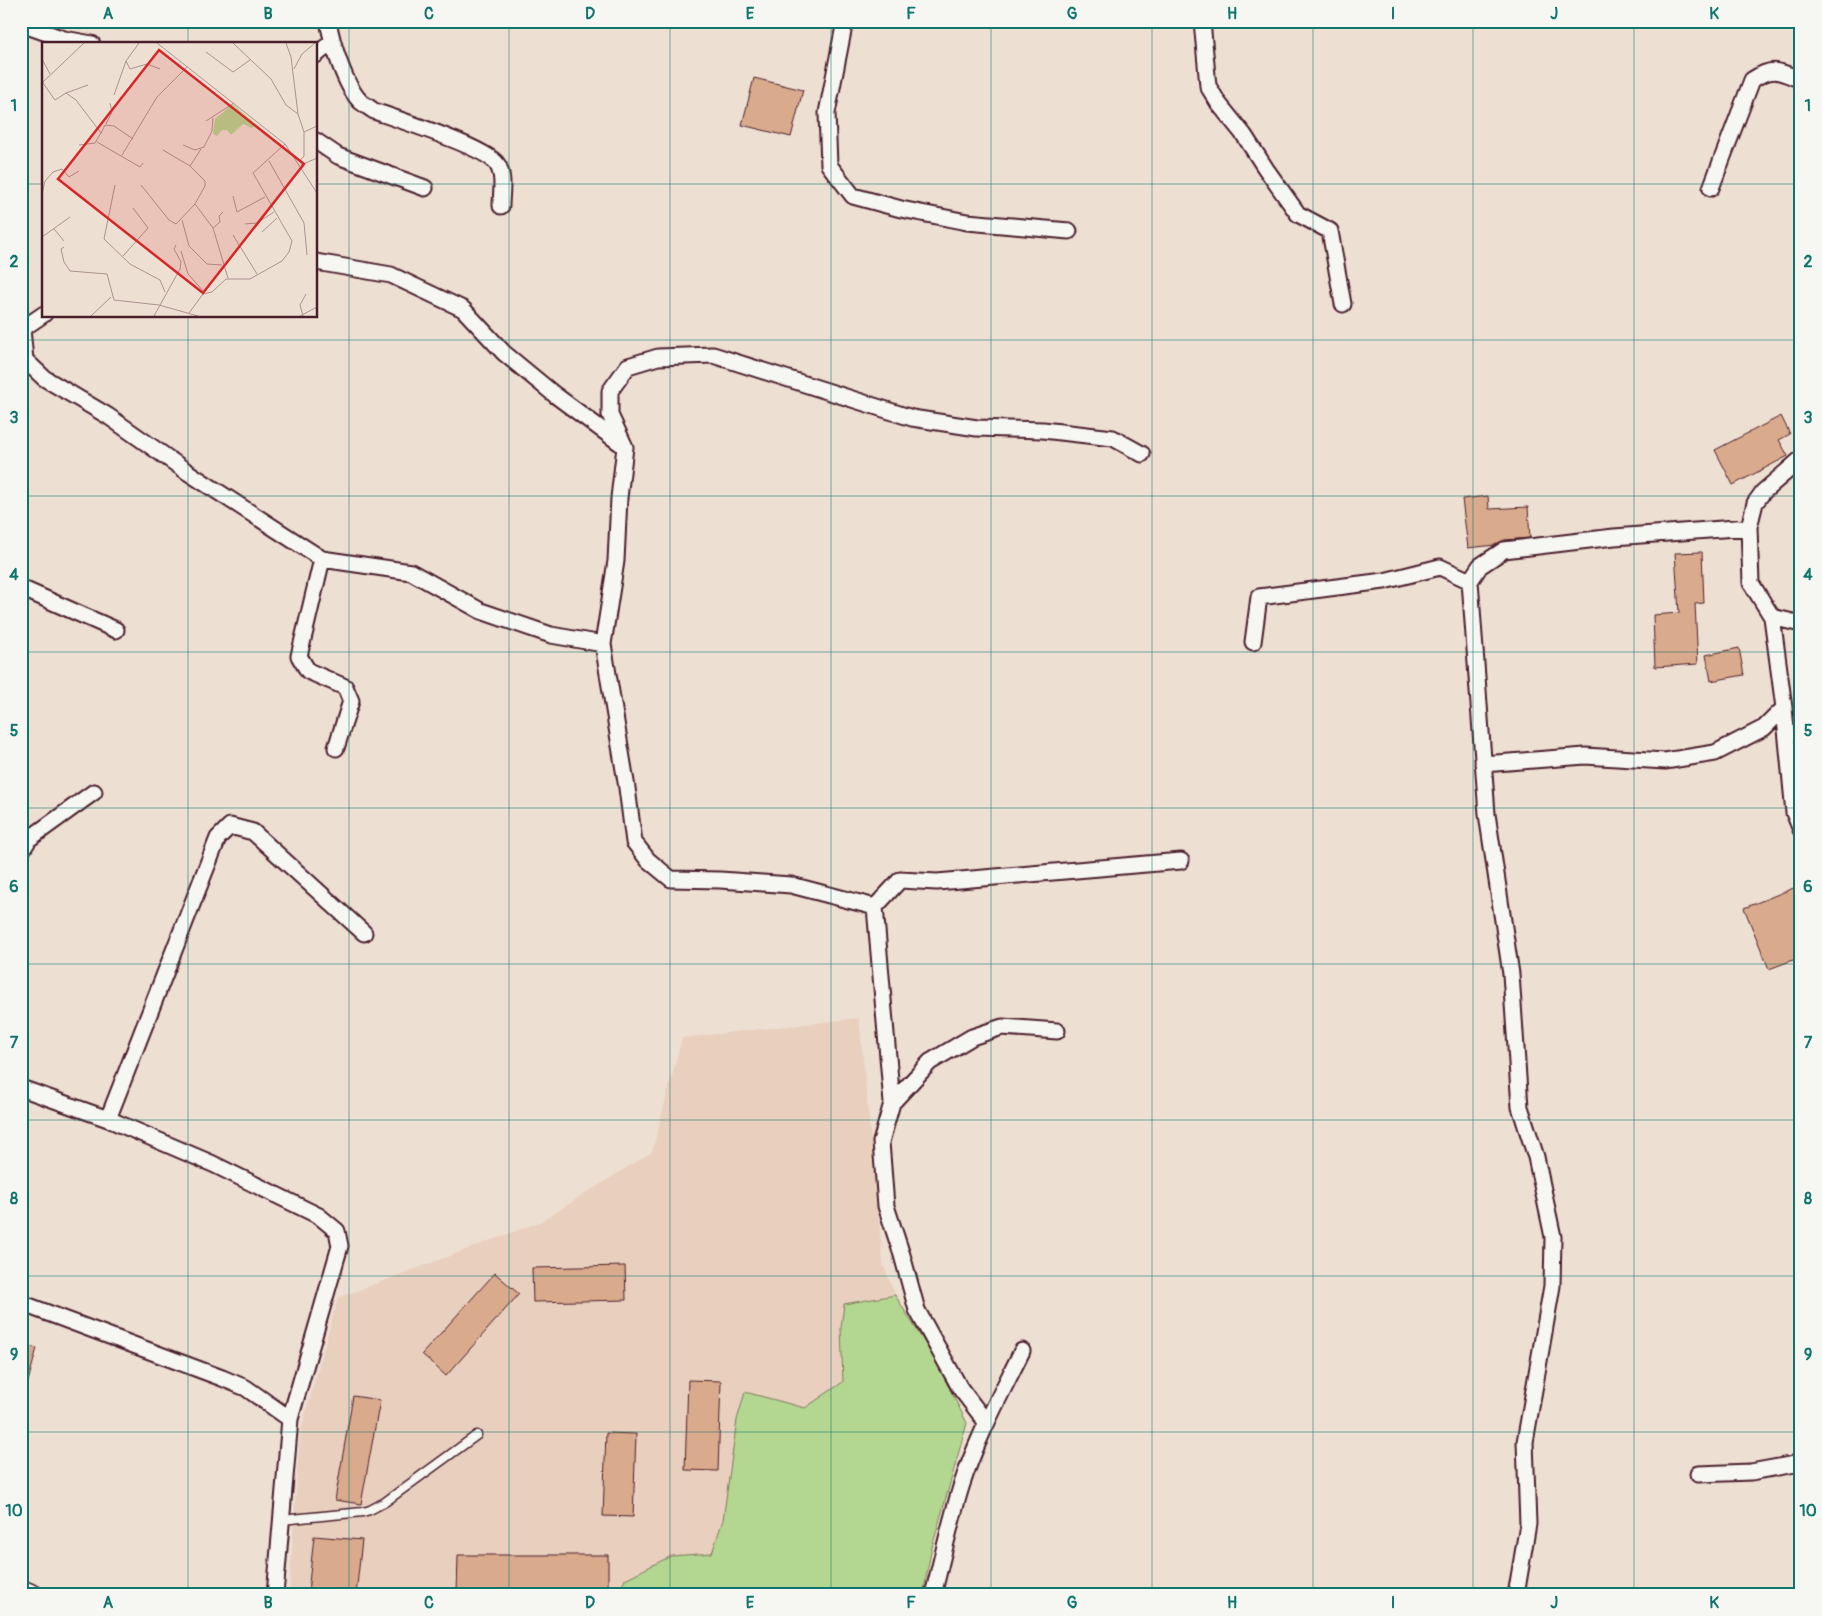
<svg xmlns="http://www.w3.org/2000/svg" width="1822" height="1616" font-family="Pangolin,sans-serif">
	<rect width="100%" height="100%" fill="#eedfd3"/>
	<filter id="ink" filterUnits="userSpaceOnUse"><feTurbulence type="fractalNoise" baseFrequency=".02" numOctaves="2"/><feDisplacementMap in="SourceGraphic" scale="10" xChannelSelector="R" yChannelSelector="G"/><feConvolveMatrix kernelMatrix="1 2 1 2 8 2 1 2 1" color-interpolation-filters="sRGB"/></filter>
	<g filter="url(#ink)">
		<path fill="#e8cfbe" d="M 859,1018 L 883,1264 L 895,1295 L 933,1356 L 967,1423 L 931,1551 L 923,1595 L 289,1595 L 300,1433 L 338,1298 L 540,1222 L 652,1152 L 682,1038 Z"/>
		<path fill="#b3d690" stroke="#7e7a5e" d="M 895,1295 L 933,1356 L 967,1423 L 931,1551 L 923,1595 L 618,1595 L 625,1579 L 671,1556 L 712,1553 L 723,1520 L 737,1420 L 745,1392 L 805,1408 L 843,1382 L 841,1328 L 844,1304 Z"/>
		<path fill="#daaa8c" stroke="#4a1f2b" d="M 754,78 L 803,90 L 791,137 L 742,125 Z
			M 1781,416 L 1790,434 L 1779,440 L 1788,456 L 1733,485 L 1715,450 Z
			M 1488,496 L 1489,509 L 1528,507 L 1530,538 L 1504,540 L 1495,545 L 1468,548 L 1462,499 Z
			M 1702,552 L 1704,603 L 1695,604 L 1698,664 L 1655,667 L 1653,615 L 1679,613 L 1675,553 Z
			M 1739,648 L 1744,675 L 1711,681 L 1706,655 Z
			M 1801,885 L 1801,957 L 1769,969 L 1744,908 Z
			M 625,1266 L 626,1300 L 533,1302 L 532,1268 Z
			M 495,1273 L 519,1294 L 446,1376 L 422,1354 Z
			M 21,1344 L 37,1348 L 26,1389 L 21,1389 Z
			M 688,1380 L 721,1381 L 718,1471 L 685,1470 Z
			M 353,1396 L 380,1400 L 361,1504 L 335,1500 Z
			M 606,1433 L 636,1434 L 633,1517 L 603,1516 Z
			M 314,1536 L 362,1540 L 356,1595 L 308,1593 Z
			M 458,1555 L 608,1555 L 608,1594 L 457,1594 Z"/>
		<g fill="none" stroke-linecap="round" stroke-linejoin="round">
			<g stroke="#4a1f2b" stroke-width="11">
				<path id="service" d="M 281,1520 L 363,1512 L 370,1510 L 385,1502 L 477,1435"/>
			</g>
			<g stroke="#4a1f2b" stroke-width="19">
				<path id="minor" d="M 328,21 C 332,43 345,87 361,102 C 365,105 370,108 374,111 C 397,119 487,148 497,164 C 505,176 501,193 501,206
					M 845,21 L 827,113 L 829,165 L 853,196 L 901,209 L 967,222 L 1069,231
					M 1202,21 L 1208,86 L 1219,104 L 1244,135 L 1266,169 L 1298,214 L 1330,231 L 1343,304
					M 21,24 L 64,39 L 92,44
					M 316,55 L 332,42
					M 316,141 L 338,156 L 425,188
					M 1711,188 L 1752,80 C 1773,66 1779,71 1801,80
					M 316,262 L 391,275 L 463,309 L 504,353 L 555,395 L 624,446
					M 22,329 L 25,360 L 44,378 L 108,416 L 189,473 L 322,559 L 411,572 L 481,611 L 551,635 L 603,644
					M 22,329 L 44,314
					M 1142,454 L 1113,438 L 1043,430 L 977,428 L 912,418 L 713,355 L 658,357 L 628,366 L 610,391 L 610,415 L 625,447 L 619,498 L 616,561 L 603,644 L 627,788 L 634,842 L 648,860 L 671,879 L 720,880 L 791,885 L 875,907 L 900,880 L 937,882 L 1181,861
					M 1801,459 L 1763,492 L 1755,503 L 1749,527 L 1751,583 L 1772,617 L 1801,624
					M 322,559 L 299,656 L 308,671 L 345,687 L 351,701 L 336,748
					M 21,588 L 116,630
					M 1253,642 L 1259,597 L 1384,581 L 1440,567 L 1470,581
					M 1784,708 L 1794,813 L 1801,830
					M 1483,764 L 1585,756 L 1665,761 L 1715,753 L 1764,728 L 1784,708 L 1772,617
					M 21,852 L 29,839 L 94,792
					M 875,907 L 892,1103
					M 21,1088 L 108,1119 L 213,1164 L 319,1216 L 337,1231 L 340,1246 L 290,1419 L 275,1595
					M 108,1119 L 218,838 L 230,826 L 253,832 L 364,933
					M 21,1303 L 222,1378 L 246,1388 L 290,1419
					M 986,1422 L 960,1388 L 917,1310 L 902,1255 L 886,1206 L 881,1142 L 892,1103 L 930,1062 L 972,1037 L 1002,1027 L 1057,1031
					M 1698,1474 L 1751,1472 L 1795,1464 L 1801,1460
					M 933,1595 C 942,1559 950,1523 961,1487 C 976,1440 1000,1396 1022,1351
					M 1516,1595 L 1528,1524 L 1525,1442 L 1552,1286 L 1553,1237 L 1536,1157 L 1520,1107 L 1511,974 L 1487,814 L 1470,581 L 1480,566 L 1504,550 L 1614,537 L 1749,527"/>
			</g>
			<g stroke="#4a1f2b" stroke-width="21">
				<path id="tertiary" d="M 21,1589 L 35,1595"/>
			</g>
			<use href="#service" stroke="#f6f6f2" stroke-width="8"/>
			<use href="#minor" stroke="#f6f6f2" stroke-width="15"/>
			<use href="#tertiary" stroke="#f6f6f2" stroke-width="18"/>
		</g>
	</g>
	<path fill="none" stroke="#0f766e" stroke-width="1" stroke-opacity="0.55" d="M 188,21 L 188,44M 349,21 L 349,1595M 509,21 L 509,1595M 670,21 L 670,1595M 831,21 L 831,1595M 991,21 L 991,1595M 1152,21 L 1152,1595M 1313,21 L 1313,1595M 1473,21 L 1473,1595M 1634,21 L 1634,1595M 21,184 L 44,184M 316,184 L 1801,184M 188,316 L 188,1595M 21,340 L 1801,340M 21,496 L 1801,496M 21,652 L 1801,652M 21,808 L 1801,808M 21,964 L 1801,964M 21,1120 L 1801,1120M 21,1276 L 1801,1276M 21,1432 L 1801,1432"/>
	<g transform="translate(42 42)">
		<rect width="275" height="275" fill="#eedfd3"/>
		<path d="M 191,62 L 215,83 L 210,86 L 201,82 L 189,93 L 185,88 L 180,88 L 175,94 L 171,92 L 173,77 Z" fill="#b3d690"/>
		<path fill="none" stroke="#ac9290" stroke-width="1" d="M 115,1 L 243,102 L 275,151M 191,1 L 229,37 L 244,63 L 256,72 L 262,90M 244,1 L 249,15 L 256,72M 164,10 L 191,30 L 208,18M 0,17 L 8,32M 84,19 L 88,27 L 105,22 L 118,27M 252,27 L 260,12 L 273,1M 0,41 L 42,1M 1,41 L 13,58 L 24,51 L 34,58 L 59,91 L 53,101 L 37,103M 24,51 L 46,43M 72,53 L 84,19 L 97,1M 164,79 L 192,61M 64,82 L 70,70 L 68,61M 59,91 L 63,83 L 72,84 L 91,97M 55,100 L 98,125 L 101,121M 141,103 L 153,108 L 162,105 L 170,89 L 171,76M 80,113 L 115,55 L 145,25M 227,119 L 262,181 L 265,213M 257,120 L 262,114 L 262,90 L 275,84M 259,123 L 275,116M 148,124 L 159,107M 73,143 L 62,197 L 88,222 L 118,238 L 123,250M 99,143 L 127,178 L 134,182 L 153,162 L 163,144 L 163,139 L 148,124 L 121,108M 0,152 L 3,139 L 11,130 L 20,127 L 27,135 L 37,129M 191,154 L 195,170 L 223,155M 153,162 L 171,186 L 186,236M 140,178 L 147,204 L 165,222 L 180,223M 203,182 L 215,181 L 232,170M 171,186 L 178,180 L 177,174 L 181,170M 12,187 L 22,199M 220,190 L 235,176M 191,193 L 215,232M 0,195 L 28,175M 22,205 L 19,207 L 22,220 L 28,229 L 65,232 L 72,258 L 117,263 L 156,274M 139,209 L 146,232 L 162,250M 81,214 L 106,186 L 91,166M 147,271 L 161,252 L 170,250 L 184,237 L 208,237 L 240,219 L 247,210 L 250,199 L 211,131 L 243,102M 49,274 L 69,255M 112,274 L 138,227 L 139,220 L 132,207 L 134,203M 258,274 L 275,265M 261,274 L 258,263 L 264,252"/>
		<path fill="#d62828" fill-opacity="0.15" stroke="#d62828" stroke-width="2.5" d="M 117,8 L 262,122 L 161,251 L 16,137 Z"/>
		<rect width="275" height="275" fill="none" stroke="#4a1f2b" stroke-width="2.5"/>
	</g>
	<rect width="1822" height="1616" fill="none" stroke="#f6f6f2" stroke-width="55"/>
	<rect x="28" y="28" width="1766" height="1560" fill="none" stroke="#0f766e" stroke-width="2"/>
	<g font-size="16" text-anchor="middle" font-weight="bold" fill="#0f766e">
		<text x="108" y="19">A</text>
		<text x="268" y="19">B</text>
		<text x="429" y="19">C</text>
		<text x="590" y="19">D</text>
		<text x="750" y="19">E</text>
		<text x="911" y="19">F</text>
		<text x="1072" y="19">G</text>
		<text x="1232" y="19">H</text>
		<text x="1393" y="19">I</text>
		<text x="1554" y="19">J</text>
		<text x="1714" y="19">K</text>
		<text x="14" y="111">1</text>
		<text x="1808" y="111">1</text>
		<text x="14" y="267">2</text>
		<text x="1808" y="267">2</text>
		<text x="14" y="423">3</text>
		<text x="1808" y="423">3</text>
		<text x="14" y="580">4</text>
		<text x="1808" y="580">4</text>
		<text x="14" y="736">5</text>
		<text x="1808" y="736">5</text>
		<text x="14" y="892">6</text>
		<text x="1808" y="892">6</text>
		<text x="14" y="1048">7</text>
		<text x="1808" y="1048">7</text>
		<text x="14" y="1204">8</text>
		<text x="1808" y="1204">8</text>
		<text x="14" y="1360">9</text>
		<text x="1808" y="1360">9</text>
		<text x="14" y="1516">10</text>
		<text x="1808" y="1516">10</text>
		<text x="108" y="1608">A</text>
		<text x="268" y="1608">B</text>
		<text x="429" y="1608">C</text>
		<text x="590" y="1608">D</text>
		<text x="750" y="1608">E</text>
		<text x="911" y="1608">F</text>
		<text x="1072" y="1608">G</text>
		<text x="1232" y="1608">H</text>
		<text x="1393" y="1608">I</text>
		<text x="1554" y="1608">J</text>
		<text x="1714" y="1608">K</text>
	</g>
</svg>
